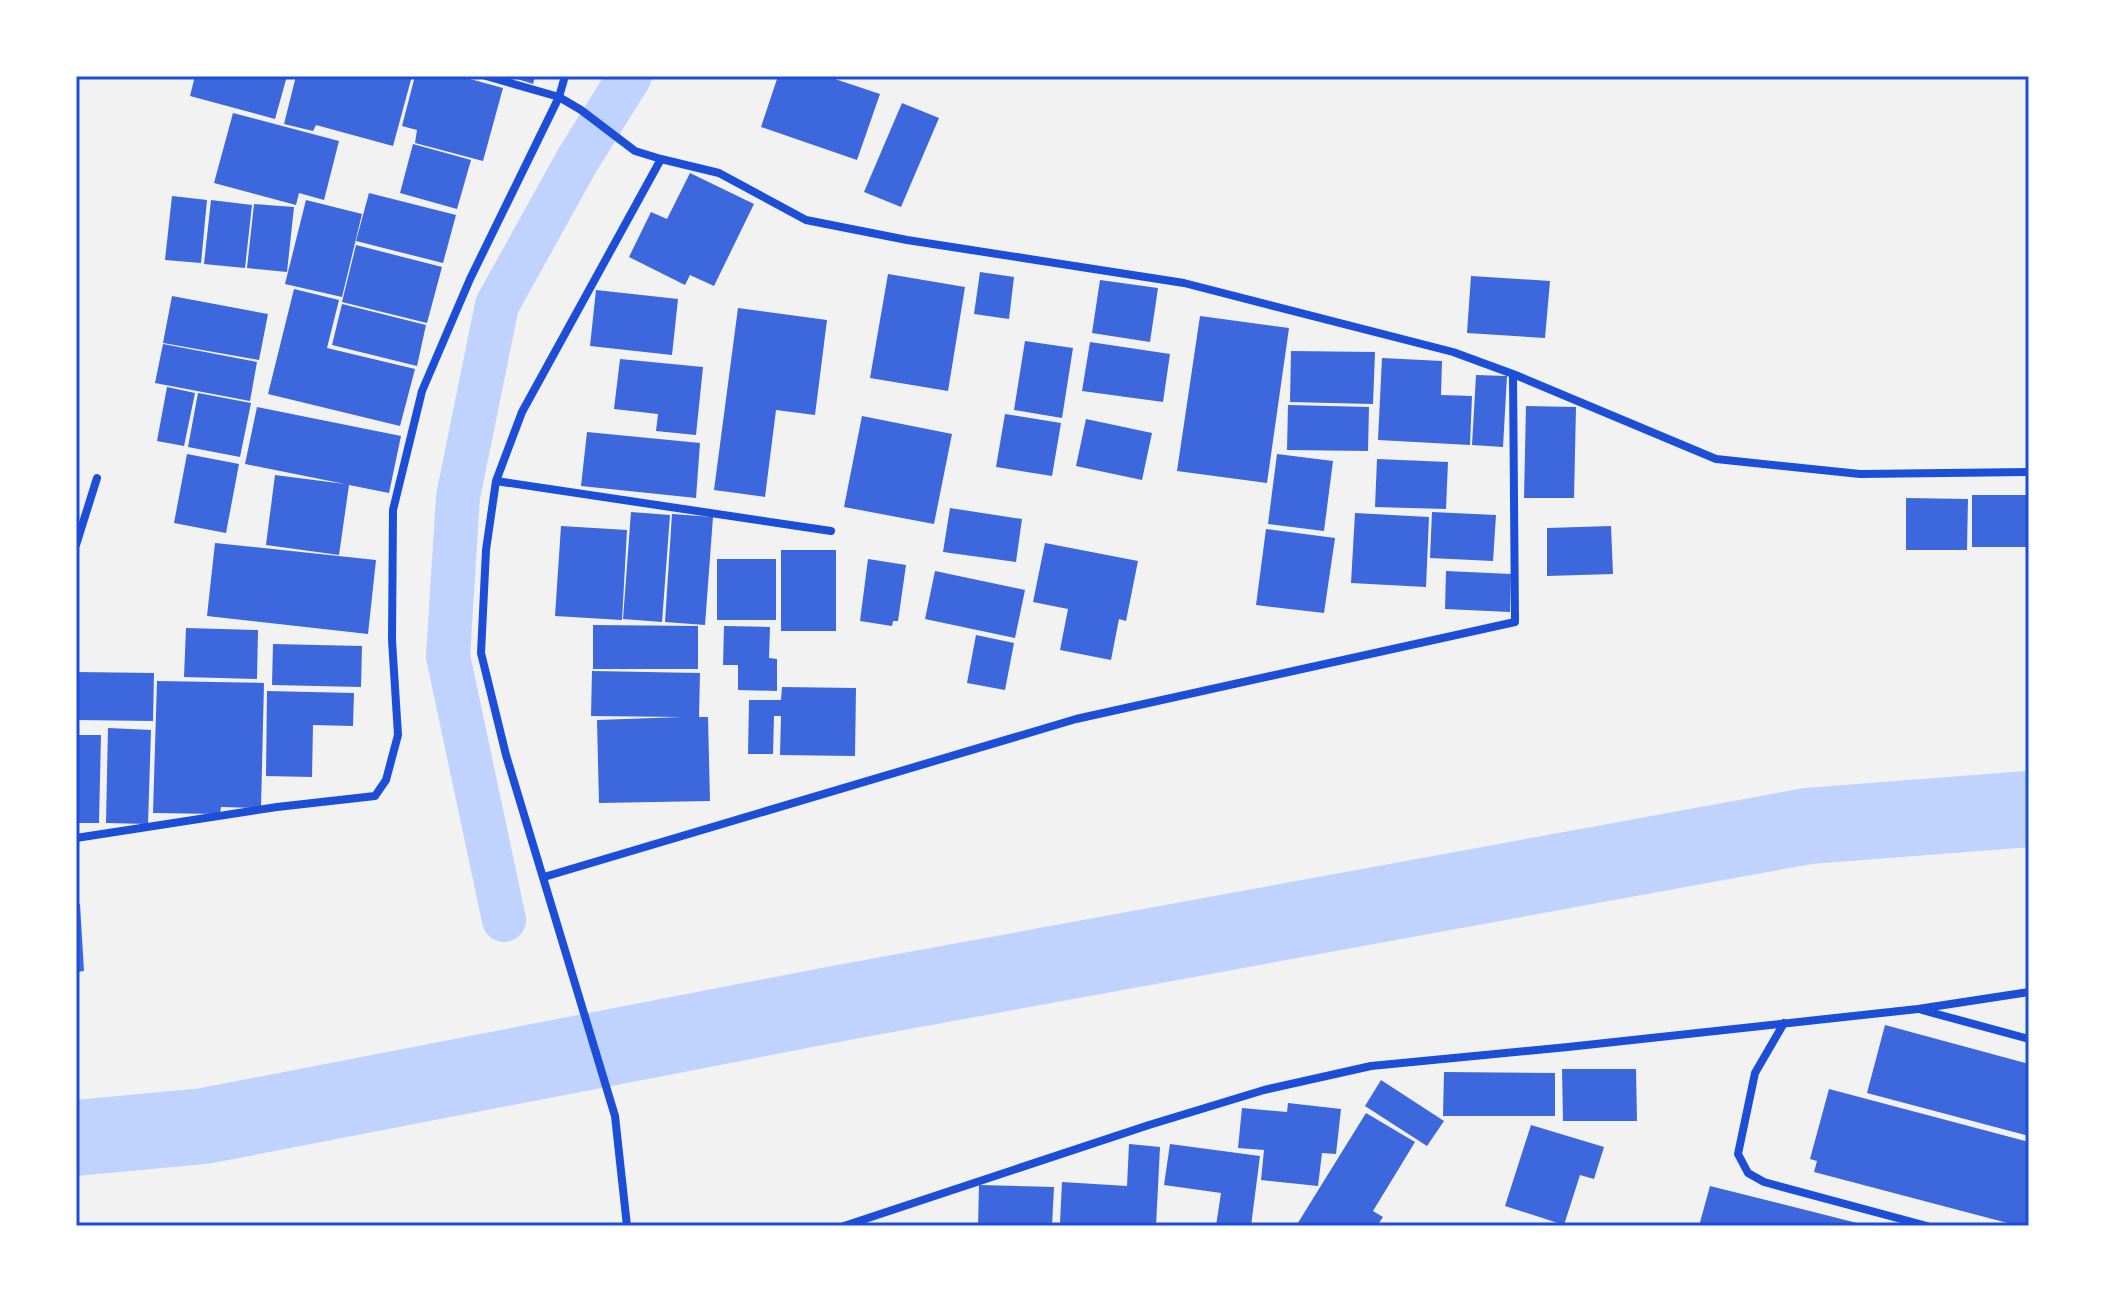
<svg xmlns="http://www.w3.org/2000/svg" width="2105" height="1302" font-family="Helvetica,sans-serif">
	<rect width="100%" height="100%" fill="#f2f2f2"/>
	<g fill="none" stroke-linecap="round" stroke-linejoin="round">
		<path stroke="#bfd3fe" stroke-width="44" d="M 504,920 L 448,656 L 458,497 L 497,305 L 578,159 L 630,76"/>
		<path stroke="#bfd3fe" stroke-width="76" d="M 76,1138 L 204,1126 L 835,1004 L 1808,826 L 2029,809"/>
	</g>
	<path fill="#3d67dc" d="M 195,76 L 287,76 L 275,119 L 190,96 Z
		M 296,76 L 412,76 L 393,146 L 316,125 L 313,131 L 284,124 Z
		M 415,76 L 459,76 L 503,88 L 483,161 L 415,143 L 417,130 L 402,126 Z
		M 508,76 L 535,76 L 533,84 Z
		M 778,76 L 826,76 L 880,94 L 857,160 L 761,127 Z
		M 902,103 L 939,118 L 901,207 L 864,192 Z
		M 233,113 L 339,141 L 324,200 L 299,193 L 296,205 L 214,183 Z
		M 413,144 L 471,160 L 457,209 L 400,193 Z
		M 690,173 L 754,204 L 714,286 L 690,275 L 685,285 L 629,257 L 651,212 L 667,219 Z
		M 369,193 L 456,215 L 443,263 L 356,241 Z
		M 172,196 L 207,200 L 201,263 L 165,260 Z
		M 211,200 L 252,205 L 245,268 L 204,264 Z
		M 306,200 L 362,214 L 342,297 L 285,284 Z
		M 254,204 L 294,207 L 287,272 L 247,268 Z
		M 356,245 L 442,267 L 427,323 L 342,302 Z
		M 980,272 L 1014,277 L 1009,319 L 974,314 Z
		M 888,274 L 965,287 L 948,391 L 870,378 Z
		M 1471,276 L 1550,281 L 1545,338 L 1467,333 Z
		M 1100,280 L 1158,288 L 1150,342 L 1092,333 Z
		M 294,289 L 339,300 L 327,348 L 415,369 L 400,426 L 268,394 Z
		M 596,290 L 678,299 L 672,355 L 590,346 Z
		M 172,296 L 268,314 L 259,360 L 163,343 Z
		M 342,304 L 426,325 L 417,366 L 332,345 Z
		M 738,308 L 827,320 L 815,415 L 776,410 L 765,497 L 714,490 Z
		M 1200,316 L 1289,328 L 1267,483 L 1177,471 Z
		M 1025,341 L 1073,348 L 1062,418 L 1014,410 Z
		M 1090,342 L 1170,354 L 1163,402 L 1082,391 Z
		M 163,344 L 257,362 L 250,401 L 155,383 Z
		M 1291,351 L 1375,352 L 1373,404 L 1290,402 Z
		M 1382,358 L 1442,361 L 1441,395 L 1472,396 L 1470,445 L 1378,440 Z
		M 620,359 L 703,367 L 696,435 L 656,431 L 658,414 L 614,409 Z
		M 1476,375 L 1507,376 L 1503,447 L 1472,445 Z
		M 167,387 L 195,393 L 184,446 L 157,441 Z
		M 198,393 L 251,403 L 240,457 L 188,447 Z
		M 1288,405 L 1369,407 L 1368,451 L 1287,450 Z
		M 1526,406 L 1576,407 L 1574,498 L 1524,498 Z
		M 257,407 L 401,436 L 389,493 L 349,485 L 339,555 L 266,545 L 275,475 L 345,484 L 245,464 Z
		M 1005,414 L 1061,423 L 1052,476 L 996,467 Z
		M 862,416 L 952,434 L 934,524 L 844,507 Z
		M 1086,419 L 1152,433 L 1142,480 L 1076,466 Z
		M 587,432 L 700,443 L 696,498 L 581,486 Z
		M 187,454 L 239,464 L 226,533 L 174,523 Z
		M 1277,454 L 1333,461 L 1324,531 L 1268,524 Z
		M 1377,459 L 1448,462 L 1446,509 L 1375,507 Z
		M 1972,495 L 2029,495 L 2029,547 L 1972,547 Z
		M 1906,498 L 1968,499 L 1967,550 L 1906,550 Z
		M 950,508 L 1022,519 L 1016,562 L 943,552 Z
		M 631,512 L 670,515 L 662,622 L 623,619 Z
		M 1432,512 L 1496,515 L 1493,561 L 1430,558 Z
		M 1355,513 L 1429,517 L 1426,587 L 1351,583 Z
		M 672,514 L 713,517 L 705,625 L 665,622 Z
		M 561,526 L 627,530 L 622,620 L 555,616 Z
		M 1611,526 L 1613,574 L 1547,576 L 1547,528 Z
		M 1266,529 L 1335,538 L 1324,613 L 1256,605 Z
		M 215,543 L 376,560 L 368,634 L 207,616 Z
		M 1045,543 L 1138,561 L 1126,621 L 1119,619 L 1111,660 L 1060,650 L 1068,609 L 1033,602 Z
		M 781,550 L 836,550 L 836,631 L 781,631 Z
		M 717,559 L 776,559 L 776,620 L 717,620 Z
		M 868,559 L 906,565 L 898,621 L 893,621 L 892,626 L 860,621 Z
		M 935,571 L 1025,590 L 1015,638 L 925,619 Z
		M 1446,571 L 1511,574 L 1510,612 L 1445,609 Z
		M 593,625 L 698,626 L 698,669 L 593,669 Z
		M 724,626 L 770,627 L 769,658 L 777,659 L 777,691 L 738,690 L 738,665 L 723,665 Z
		M 186,628 L 258,630 L 257,679 L 184,677 Z
		M 976,635 L 1014,643 L 1005,690 L 967,683 Z
		M 273,644 L 362,646 L 361,687 L 272,685 Z
		M 592,671 L 700,673 L 699,717 L 708,717 L 710,801 L 599,803 L 597,720 L 682,717 L 591,716 Z
		M 76,672 L 154,673 L 153,721 L 76,720 Z
		M 157,681 L 264,683 L 261,808 L 221,807 L 220,814 L 153,813 Z
		M 782,687 L 856,688 L 855,756 L 780,755 L 781,716 L 774,716 L 773,754 L 748,754 L 749,700 L 781,700 Z
		M 267,691 L 354,693 L 353,726 L 313,725 L 312,777 L 266,776 Z
		M 108,728 L 151,730 L 148,824 L 106,823 Z
		M 76,735 L 101,735 L 99,823 L 76,823 Z
		M 80,904 L 84,971 L 76,972 L 76,905 Z
		M 1885,1025 L 2029,1064 L 2029,1136 L 1867,1093 Z
		M 1562,1069 L 1636,1069 L 1637,1121 L 1563,1121 Z
		M 1444,1072 L 1555,1073 L 1555,1116 L 1443,1116 Z
		M 1381,1080 L 1444,1121 L 1427,1146 L 1365,1106 Z
		M 1829,1089 L 2029,1142 L 2029,1226 L 2019,1226 L 1814,1172 L 1817,1161 L 1810,1159 Z
		M 1288,1103 L 1341,1109 L 1336,1154 L 1322,1153 L 1318,1186 L 1261,1180 L 1264,1150 L 1238,1148 L 1242,1108 L 1287,1112 Z
		M 1366,1113 L 1415,1142 L 1373,1211 L 1383,1217 L 1377,1226 L 1296,1226 Z
		M 1531,1125 L 1604,1147 L 1594,1179 L 1580,1175 L 1564,1225 L 1505,1206 Z
		M 1129,1144 L 1160,1147 L 1156,1226 L 1060,1223 L 1062,1182 L 1127,1186 Z
		M 1170,1144 L 1260,1156 L 1251,1226 L 1216,1226 L 1221,1193 L 1164,1185 Z
		M 979,1185 L 1054,1187 L 1052,1226 L 978,1226 Z
		M 1710,1186 L 1865,1225 L 1865,1226 L 1699,1226 Z"/>
	<g fill="none" stroke-linecap="round" stroke-linejoin="round">
		<path stroke="#1d4ed8" stroke-width="8" d="M 565,76 L 559,97 L 581,110 L 635,151 L 661,159 L 522,412 L 496,481 L 486,550 L 481,653 L 506,755 L 615,1116 L 627,1226
			M 661,159 L 719,173 L 806,220 L 907,240 L 1184,283 L 1453,352 L 1513,374 L 1716,459 L 1860,474 L 2029,472
			M 496,481 L 831,531
			M 76,545 L 97,478
			M 76,838 L 277,807 L 375,796 L 386,780 L 398,735 L 392,640 L 393,510 L 422,391 L 470,279 L 559,97 L 486,76
			M 544,877 L 1076,719 L 1515,622 L 1513,374
			M 1922,1010 L 2029,1039
			M 1784,1023 L 1755,1073 L 1738,1154 L 1748,1173 L 1764,1182 L 1927,1226
			M 844,1226 L 1149,1125 L 1264,1090 L 1371,1066 L 1568,1047 L 1918,1009 L 2029,992"/>
	</g>
	<rect width="2105" height="1302" fill="none" stroke="#ffffff" stroke-width="156"/>
	<rect x="78" y="78" width="1949" height="1146" fill="none" stroke="#1d4ed8" stroke-width="3"/>
</svg>
